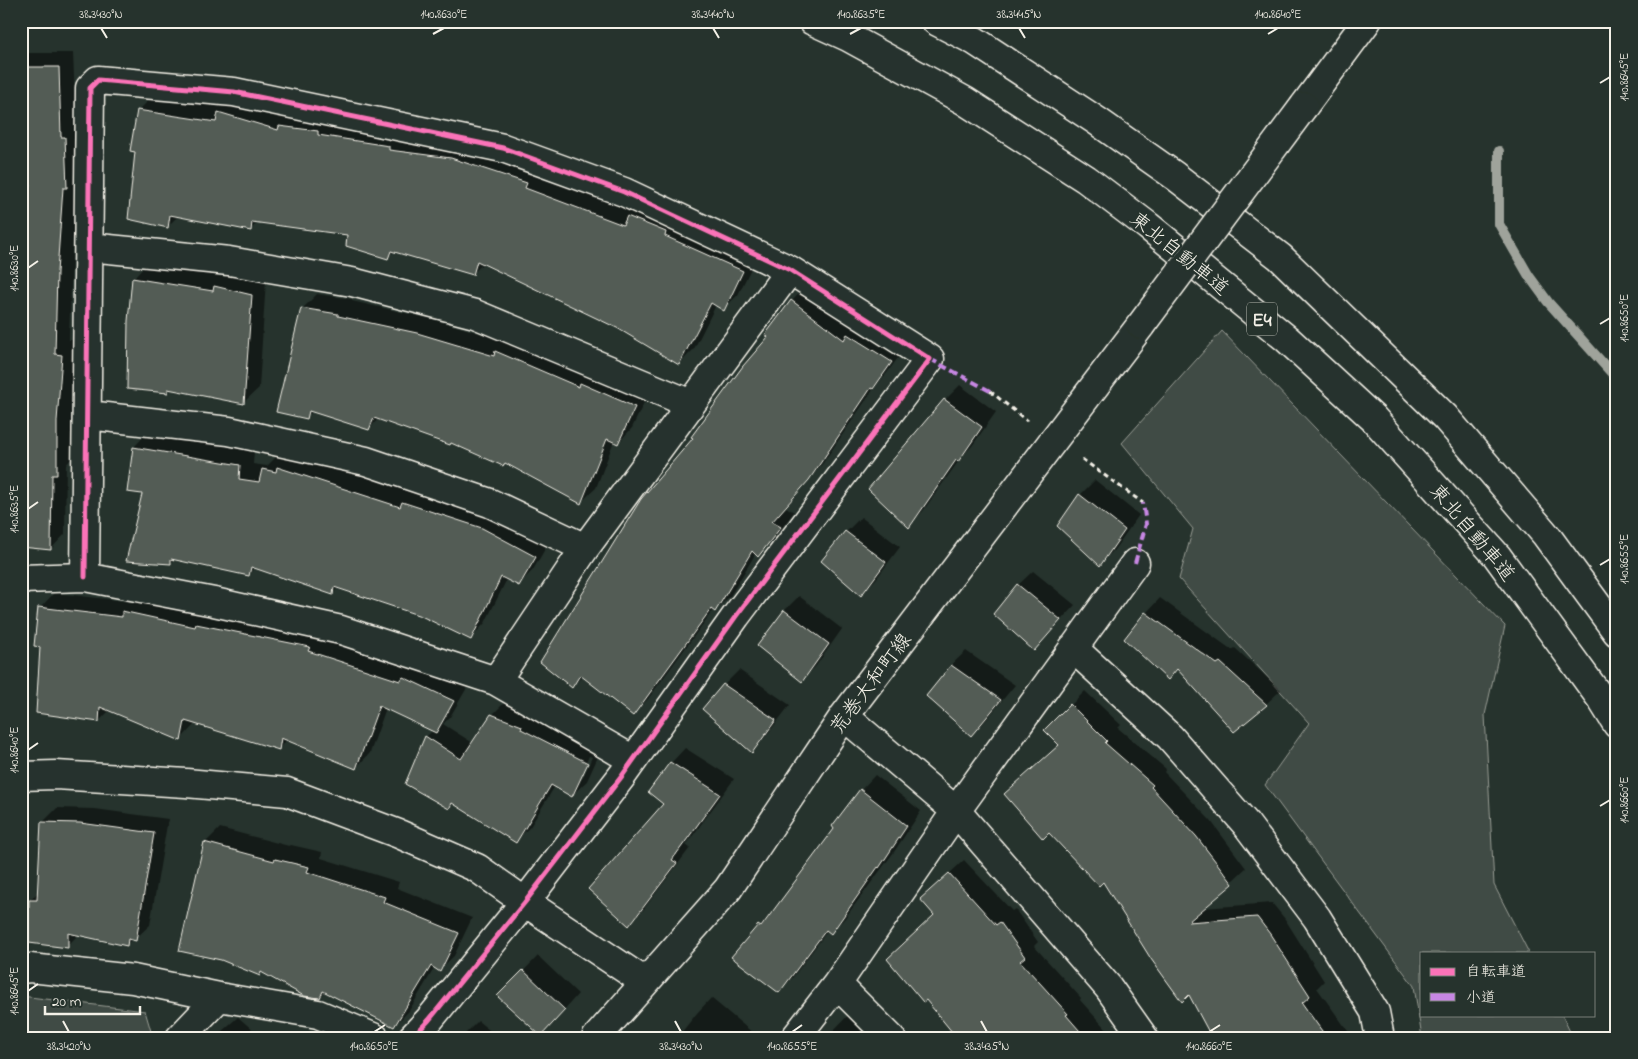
<svg xmlns="http://www.w3.org/2000/svg" width="1638" height="1059" font-family="'Indie Flower','Klee One',sans-serif">
	<rect width="100%" height="100%" fill="#26332d"/>
	<filter id="ink" filterUnits="userSpaceOnUse"><feTurbulence type="fractalNoise" baseFrequency=".02" numOctaves="2"/><feDisplacementMap in="SourceGraphic" scale="10" xChannelSelector="R" yChannelSelector="G"/><feConvolveMatrix kernelMatrix="1 2 1 2 8 2 1 2 1" color-interpolation-filters="sRGB"/></filter>
	<g filter="url(#ink)">
		<path fill="#414b45" stroke="#9a9e96" d="M 1222,331 L 1505,626 L 1485,715 L 1494,885 L 1529,953 L 1422,953 L 1422,1015 L 1562,1015 L 1573,1038 L 1422,1038 L 1414,986 L 1265,785 L 1309,723 L 1179,579 L 1193,529 L 1122,443 Z
			M 21,996 L 145,1011 L 153,1038 L 21,1038 Z"/>
		<path fill="#0007" fill-rule="evenodd" d="M 21,53 L 73,53 L 76,122 L 79,122 L 72,256 L 69,340 L 76,340 L 71,406 L 71,459 L 66,465 L 65,534 L 51,549 L 21,546 Z
			M 153,96 L 225,107 L 234,98 L 466,144 L 757,256 L 738,295 L 723,309 L 716,305 L 694,349 L 679,364 L 617,326 L 484,263 L 473,273 L 394,251 L 388,257 L 349,234 L 259,221 L 250,230 L 179,215 L 168,226 L 137,151 L 138,111 Z
			M 147,264 L 225,277 L 230,272 L 266,280 L 259,388 L 244,402 L 170,388 L 167,391 L 133,279 Z
			M 806,286 L 906,347 L 887,373 L 877,384 L 823,463 L 786,507 L 794,512 L 773,540 L 758,555 L 756,553 L 730,596 L 715,610 L 714,609 L 648,699 L 633,714 L 583,676 L 572,686 L 695,438 L 770,337 L 792,301 Z
			M 317,294 L 352,299 L 352,301 L 432,319 L 507,341 L 649,392 L 632,428 L 618,443 L 614,441 L 596,488 L 581,502 L 505,462 L 452,442 L 379,418 L 369,429 L 313,411 L 306,417 L 302,309 Z
			M 960,385 L 996,412 L 972,446 L 963,455 L 923,511 L 909,526 L 945,400 Z
			M 148,432 L 254,451 L 253,464 L 267,466 L 278,455 L 293,453 L 413,492 L 418,488 L 549,542 L 533,570 L 519,584 L 507,579 L 485,623 L 471,638 L 421,615 L 339,587 L 332,594 L 256,567 L 249,574 L 175,559 L 171,563 L 144,493 L 134,447 Z
			M 1095,480 L 1139,515 L 1114,550 L 1100,564 L 1080,495 Z
			M 861,517 L 900,547 L 876,579 L 861,594 L 822,561 L 846,532 Z
			M 1033,571 L 1075,605 L 1034,649 L 1018,585 Z
			M 54,593 L 133,602 L 138,597 L 323,633 L 468,686 L 450,717 L 443,724 L 473,743 L 492,715 L 507,700 L 602,748 L 587,781 L 572,795 L 555,786 L 530,827 L 515,841 L 454,803 L 449,808 L 426,737 L 433,730 L 386,708 L 370,753 L 356,768 L 287,740 L 278,749 L 196,723 L 181,739 L 110,710 L 99,721 L 41,646 L 40,608 ZM 589,756 L 592,757 L 582,779 L 579,779 Z
			M 799,596 L 842,629 L 816,666 L 802,680 L 785,610 Z
			M 1160,598 L 1232,650 L 1235,648 L 1281,690 L 1266,704 L 1234,730 L 1146,613 Z
			M 966,651 L 1015,685 L 986,720 L 971,735 L 951,665 Z
			M 739,670 L 790,705 L 766,736 L 752,751 L 724,685 Z
			M 1085,691 L 1121,725 L 1118,728 L 1166,769 L 1164,772 L 1211,821 L 1246,868 L 1203,908 L 1272,903 L 1285,919 L 1324,981 L 1317,988 L 1353,1038 L 1214,1038 L 1189,993 L 1103,880 L 1021,779 L 1060,744 L 1046,730 Z
			M 685,748 L 734,779 L 686,845 L 690,848 L 643,910 L 629,924 L 664,804 L 671,763 Z
			M 875,775 L 921,811 L 894,852 L 845,918 L 831,932 L 828,930 L 793,977 L 778,992 L 732,957 L 774,911 L 836,829 L 861,790 Z
			M 57,808 L 95,809 L 168,819 L 150,925 L 135,939 L 132,939 L 127,944 L 79,934 L 67,946 L 30,900 L 39,891 L 43,822 Z
			M 220,828 L 289,846 L 291,845 L 322,852 L 321,858 L 399,882 L 397,888 L 472,918 L 454,956 L 439,970 L 435,967 L 409,1011 L 394,1026 L 326,991 L 320,997 L 263,972 L 260,975 L 205,843 Z
			M 964,860 L 1012,911 L 1015,909 L 1038,942 L 1034,946 L 1081,998 L 1080,1000 L 1114,1038 L 959,1038 L 935,914 L 937,885 Z
			M 538,956 L 578,994 L 556,1019 L 499,996 Z
			M 711,998 L 759,1038 L 677,1038 L 697,1013 Z
			M 859,1004 L 893,1038 L 826,1038 Z
			M 238,1017 L 262,1038 L 214,1038 Z
			M 478,1021 L 499,1038 L 461,1038 Z"/>
		<g fill="none" stroke-linecap="round" stroke-linejoin="round">
			<path stroke="#9fa39b" stroke-width="10" d="M 1499,151 L 1499,224 L 1529,276 L 1548,302 L 1617,379"/>
		</g>
		<path fill="#525c55" stroke="#f4f1e8" d="M 21,67 L 59,67 L 61,137 L 65,137 L 67,188 L 63,188 L 57,272 L 55,354 L 62,355 L 57,421 L 57,475 L 52,475 L 51,550 L 21,547 L 21,437 L 23,406 L 21,405 L 21,293 L 25,260 L 21,260 L 21,256 L 30,182 L 24,181 Z
			M 137,110 L 216,122 L 218,112 L 278,130 L 279,126 L 318,131 L 318,135 L 389,146 L 389,150 L 451,158 L 527,183 L 525,188 L 623,225 L 627,216 L 666,232 L 665,236 L 743,271 L 724,311 L 711,303 L 679,365 L 617,328 L 477,261 L 473,275 L 391,251 L 388,259 L 346,246 L 347,235 L 252,222 L 251,231 L 170,215 L 168,228 L 128,219 L 135,152 L 130,151 Z
			M 132,278 L 213,291 L 214,286 L 252,295 L 244,404 L 168,389 L 168,393 L 127,389 L 128,321 Z
			M 791,300 L 844,340 L 847,334 L 892,362 L 873,389 L 871,388 L 809,480 L 772,522 L 781,527 L 758,557 L 752,551 L 715,612 L 711,609 L 633,716 L 580,675 L 572,688 L 540,662 L 641,499 L 693,438 L 691,437 L 743,366 L 768,337 L 765,335 Z
			M 301,308 L 338,314 L 338,316 L 417,333 L 494,356 L 495,351 L 579,387 L 580,383 L 635,407 L 618,444 L 607,439 L 581,504 L 505,463 L 503,466 L 451,443 L 450,445 L 374,418 L 369,430 L 309,411 L 307,419 L 276,412 Z
			M 944,399 L 982,427 L 958,462 L 956,460 L 909,528 L 868,489 Z
			M 133,447 L 240,465 L 239,479 L 259,482 L 262,469 L 276,472 L 277,467 L 400,507 L 402,502 L 482,528 L 536,557 L 519,586 L 501,577 L 471,640 L 421,616 L 334,587 L 333,595 L 251,567 L 249,576 L 171,559 L 171,564 L 126,561 L 142,494 L 127,492 Z
			M 1079,494 L 1125,530 L 1100,566 L 1057,526 Z
			M 845,531 L 886,562 L 861,596 L 821,561 Z
			M 1017,584 L 1061,620 L 1034,651 L 993,614 Z
			M 38,607 L 122,617 L 122,611 L 195,627 L 196,624 L 310,647 L 308,651 L 400,681 L 403,677 L 454,701 L 436,733 L 379,706 L 356,769 L 281,738 L 279,750 L 185,721 L 181,741 L 100,707 L 99,722 L 36,713 L 40,647 L 34,646 Z
			M 784,610 L 829,644 L 802,682 L 757,646 Z
			M 1145,612 L 1217,664 L 1220,662 L 1267,705 L 1234,732 L 1177,669 L 1168,680 L 1124,639 Z
			M 951,665 L 1001,700 L 971,736 L 926,696 Z
			M 723,684 L 776,720 L 752,753 L 702,709 Z
			M 1070,704 L 1107,741 L 1105,743 L 1153,785 L 1151,787 L 1196,836 L 1233,884 L 1188,922 L 1257,917 L 1270,934 L 1310,996 L 1302,1003 L 1327,1038 L 1212,1038 L 1189,995 L 1182,1002 L 1151,959 L 1103,882 L 1099,886 L 1049,833 L 1043,839 L 1004,794 L 1059,745 L 1044,730 Z
			M 491,714 L 522,726 L 521,729 L 588,763 L 572,797 L 551,785 L 516,843 L 452,803 L 449,809 L 405,784 L 425,736 L 461,759 Z
			M 670,762 L 720,794 L 672,860 L 677,863 L 629,926 L 588,889 L 663,804 L 648,792 Z
			M 860,789 L 907,826 L 879,868 L 878,867 L 831,934 L 826,930 L 779,993 L 731,957 L 758,925 L 761,927 L 834,829 L 832,826 Z
			M 41,822 L 80,823 L 154,833 L 136,941 L 128,939 L 127,946 L 68,933 L 68,948 L 29,943 L 29,900 L 37,900 Z
			M 204,842 L 274,861 L 275,859 L 309,867 L 307,872 L 385,897 L 383,902 L 459,933 L 440,972 L 431,966 L 394,1027 L 323,991 L 320,998 L 304,996 L 261,972 L 260,976 L 221,960 L 179,951 Z
			M 949,873 L 996,925 L 1000,922 L 1025,957 L 1020,961 L 1068,1014 L 1066,1015 L 1086,1038 L 957,1038 L 926,1000 L 923,1002 L 887,959 L 934,915 L 920,899 Z
			M 523,970 L 565,1010 L 541,1036 L 497,996 Z"/>
		<g fill="none" stroke-linecap="round" stroke-linejoin="round">
			<g stroke="#f4f1e8" stroke-width="31">
				<path id="minor" d="M 1304,106 L 1367,21
					M 89,247 L 229,261 L 352,282 L 475,314 L 691,404
					M 88,415 L 229,431 L 366,461 L 490,503 L 585,548
					M 85,577 L 90,88 L 98,80 L 234,92 L 503,148 L 624,192 L 790,270 L 930,359 L 736,616 L 622,776 L 525,902 L 429,1020 L 412,1038
					M 21,579 L 85,577 L 214,602 L 341,630 L 496,681 L 633,760
					M 1073,648 L 1170,737 L 1246,824 L 1317,918 L 1375,1012 L 1380,1038
					M 496,681 L 585,548 L 790,270
					M 844,716 L 956,811 L 1108,987 L 1144,1038
					M 21,776 L 56,775 L 186,783 L 287,792 L 399,834 L 477,868 L 525,902 L 645,982
					M 21,969 L 30,968 L 133,979 L 219,997 L 318,1014 L 375,1038
					M 837,984 L 891,1038
					M 180,1038 L 219,997
					M 596,1038 L 728,889 L 844,716 L 1141,325
					M 795,1038 L 837,984 L 956,811 L 1135,563"/>
			</g>
			<g stroke="#f4f1e8" stroke-width="31">
				<path id="highway" d="M 813,21 L 848,37 L 965,101 L 1086,179 L 1148,226 L 1287,339 L 1374,419 L 1497,556 L 1602,700 L 1617,724
					M 936,21 L 975,41 L 1097,121 L 1175,176 L 1280,257 L 1445,417 L 1546,535 L 1617,632"/>
			</g>
			<path stroke="#f4f1e8" stroke-width="3" stroke-dasharray="5 4" stroke-linecap="butt" d="M 990,391 L 1027,421
				M 1082,459 L 1143,503"/>
			<use href="#minor" stroke="#26332d" stroke-width="28"/>
			<use href="#highway" stroke="#26332d" stroke-width="28"/>
			<g stroke="#f4f1e8" stroke-width="31" stroke-linecap="butt">
				<path id="minor-bridge" d="M 1141,325 L 1304,106"/>
			</g>
			<use href="#minor-bridge" stroke="#26332d" stroke-width="28"/>
			<path stroke="#c787e3" stroke-width="4" stroke-dasharray="8 4" stroke-linecap="butt" d="M 930,359 L 990,391
				M 1135,563 L 1146,524 L 1143,503"/>
			<g stroke="#26332d" stroke-width="8">
				<path id="cycleway" d="M 85,577 L 90,88 L 98,80 L 234,92 L 503,148 L 624,192 L 790,270 L 930,359 L 736,616 L 622,776 L 525,902 L 429,1020 L 412,1038"/>
			</g>
			<use href="#cycleway" stroke="#fb73b8" stroke-width="5"/>
		</g>
	</g>
	<path fill="none" stroke="#f4f1e8" stroke-width="2" d="M 101,28 L 107,38M 713,28 L 719,38M 1019,28 L 1025,38M 433,34 L 444,28M 850,34 L 861,28M 1268,34 L 1278,28M 1600,83 L 1610,77M 28,268 L 38,261M 1600,324 L 1610,318M 28,509 L 38,502M 1600,565 L 1610,559M 28,750 L 38,743M 1600,806 L 1610,800M 28,991 L 38,984M 63,1021 L 69,1032M 675,1021 L 681,1032M 981,1021 L 987,1032M 374,1032 L 385,1025M 792,1032 L 802,1025M 1209,1032 L 1220,1025"/>
	<g text-anchor="middle" stroke-width="4.5" stroke-linejoin="round" paint-order="stroke">
		<rect fill="#26332d" stroke="#b6b8b0" stroke-width="1" x="1247" y="302.5" width="30" height="33" rx="4"/>
		<g font-size="19" font-weight="bold" fill="#f4f1e8">
			<text x="1262" y="326">E4</text>
		</g>
		<g font-size="20" fill="#f4f1e8" stroke="#26332d">
			<text transform="translate(1180 253) rotate(39)" y="7">東北自動車道</text>
			<text transform="translate(1473 532) rotate(50)" y="7">東北自動車道</text>
			<text transform="translate(870 683) rotate(-53)" y="7">荒巻大和町線</text>
		</g>
	</g>
	<rect width="1638" height="1059" fill="none" stroke="#26332d" stroke-width="55"/>
	<rect x="1420" y="952" width="175" height="65" fill="#26332d" stroke="#787f78"/>
	<rect x="1430" y="968" width="25" height="8" fill="#fb73b8" stroke="#787f78"/>
	<text x="1466" y="976" font-size="15" fill="#f4f1e8">自転車道</text>
	<rect x="1430" y="993" width="25" height="8" fill="#c787e3" stroke="#787f78"/>
	<text x="1466" y="1002" font-size="15" fill="#f4f1e8">小道</text>
	<path d="M45 1006v8h95v-8" fill="none" stroke="#f4f1e8" stroke-width="2.5"/>
	<text x="52" y="1006" font-size="15" fill="#f4f1e8" stroke="#26332d" stroke-width="4" paint-order="stroke">20 m</text>
	<rect x="28" y="28" width="1582" height="1004" fill="none" stroke="#f4f1e8" stroke-width="2"/>
	<g font-size="12" text-anchor="middle" fill="#f4f1e8">
		<text x="101" y="18">38.3430°N</text>
		<text x="444" y="18">140.8630°E</text>
		<text x="713" y="18">38.3440°N</text>
		<text x="861" y="18">140.8635°E</text>
		<text x="1019" y="18">38.3445°N</text>
		<text x="1278" y="18">140.8640°E</text>
		<text transform="translate(1624 77) rotate(-90)" y="4">140.8645°E</text>
		<text transform="translate(14 268) rotate(-90)" y="4">140.8630°E</text>
		<text transform="translate(1624 318) rotate(-90)" y="4">140.8650°E</text>
		<text transform="translate(14 509) rotate(-90)" y="4">140.8635°E</text>
		<text transform="translate(1624 559) rotate(-90)" y="4">140.8655°E</text>
		<text transform="translate(14 750) rotate(-90)" y="4">140.8640°E</text>
		<text transform="translate(1624 800) rotate(-90)" y="4">140.8660°E</text>
		<text transform="translate(14 991) rotate(-90)" y="4">140.8645°E</text>
		<text x="69" y="1050">38.3420°N</text>
		<text x="374" y="1050">140.8650°E</text>
		<text x="681" y="1050">38.3430°N</text>
		<text x="792" y="1050">140.8655°E</text>
		<text x="987" y="1050">38.3435°N</text>
		<text x="1209" y="1050">140.8660°E</text>
	</g>
</svg>
